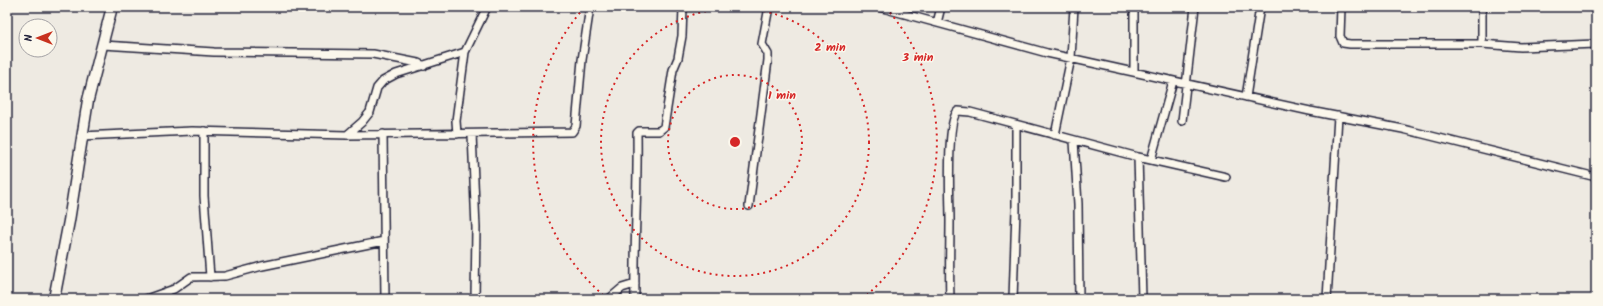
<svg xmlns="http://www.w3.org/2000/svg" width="1603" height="306" font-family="Kalam,sans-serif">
	<rect width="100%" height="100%" fill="#eeeae2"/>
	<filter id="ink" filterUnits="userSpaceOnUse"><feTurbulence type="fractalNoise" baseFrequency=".025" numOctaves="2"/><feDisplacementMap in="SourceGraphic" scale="8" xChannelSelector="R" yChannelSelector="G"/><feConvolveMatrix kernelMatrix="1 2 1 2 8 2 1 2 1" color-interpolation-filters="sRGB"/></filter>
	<g filter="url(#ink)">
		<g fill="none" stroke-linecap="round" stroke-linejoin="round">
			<g stroke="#22223b" stroke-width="10">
				<path id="street" d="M 879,7 L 1047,53 L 1310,111 L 1403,129 L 1596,177
					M 1134,7 L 1134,72
					M 1341,7 L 1340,36 L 1343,43 L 1350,44 L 1482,44 L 1521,47 L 1596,44
					M 1482,7 L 1482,44
					M 937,23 L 941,7
					M 103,45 L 214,52 L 373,54 L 418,63 L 424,66
					M 1246,97 L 1260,7
					M 1182,121 L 1195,7
					M 204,131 L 204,196 L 210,277
					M 383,134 L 385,299
					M 457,134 L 456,121 L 465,52 L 487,7
					M 472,134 L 476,228 L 475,299
					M 347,135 L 362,122 L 370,112 L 377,88 L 383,81 L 396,74 L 465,52
					M 1055,135 L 1071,58 L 1074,7
					M 81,136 L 192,131 L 347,135 L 572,132 L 576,126 L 582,60 L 590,7
					M 1074,141 L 1078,204 L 1079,299
					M 1138,157 L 1142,299
					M 1151,160 L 1173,81
					M 749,206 L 768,60 L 768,54 L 762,44 L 769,7
					M 146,299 L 174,289 L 191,277 L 225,276 L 262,266 L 384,241
					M 609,299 L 622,288 L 635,284
					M 635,299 C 634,243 638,188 637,133 L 639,131 L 659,131 L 664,127 L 673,70 L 678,58 L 682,36 L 683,7
					M 950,299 C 949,272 950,246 950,219 C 950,202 946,119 958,111 L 970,112 L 1138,157 L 1226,177
					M 1013,299 L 1016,210 L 1016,125
					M 1327,299 L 1338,116"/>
			</g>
			<g stroke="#22223b" stroke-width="13">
				<path id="secondary" d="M 54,299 L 69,221 L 88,100 L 112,7"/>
			</g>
			<use href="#street" stroke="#fbf7ec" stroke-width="7"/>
			<use href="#secondary" stroke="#fbf7ec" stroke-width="10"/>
		</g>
	</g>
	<g fill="none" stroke="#d62828" stroke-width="2" stroke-dasharray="2 4">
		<circle cx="735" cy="142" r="67"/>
		<circle cx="735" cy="142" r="134"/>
		<path d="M608 299A202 202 0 0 1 584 8M886 8A202 202 0 0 1 862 299"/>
	</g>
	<circle cx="735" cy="142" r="6" fill="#d62828" stroke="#fbf7ec" stroke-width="2"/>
	<g font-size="12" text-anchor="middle" font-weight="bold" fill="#d62828" stroke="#fbf7ec" stroke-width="3" stroke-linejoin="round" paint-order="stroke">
		<text x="830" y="51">2 min</text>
		<text x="918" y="61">3 min</text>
		<text x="782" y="99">1 min</text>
	</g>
	<rect width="1603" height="306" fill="none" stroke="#fbf7ec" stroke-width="24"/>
	<rect x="12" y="12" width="1579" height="282" fill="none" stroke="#22223b" stroke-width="1.5" filter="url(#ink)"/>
	<g transform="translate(38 38) rotate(270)"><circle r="19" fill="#fbf7ec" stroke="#a4a2a5"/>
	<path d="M0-3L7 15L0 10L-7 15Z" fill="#c8321e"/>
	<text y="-6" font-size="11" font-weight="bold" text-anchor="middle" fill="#22223b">N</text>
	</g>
</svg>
